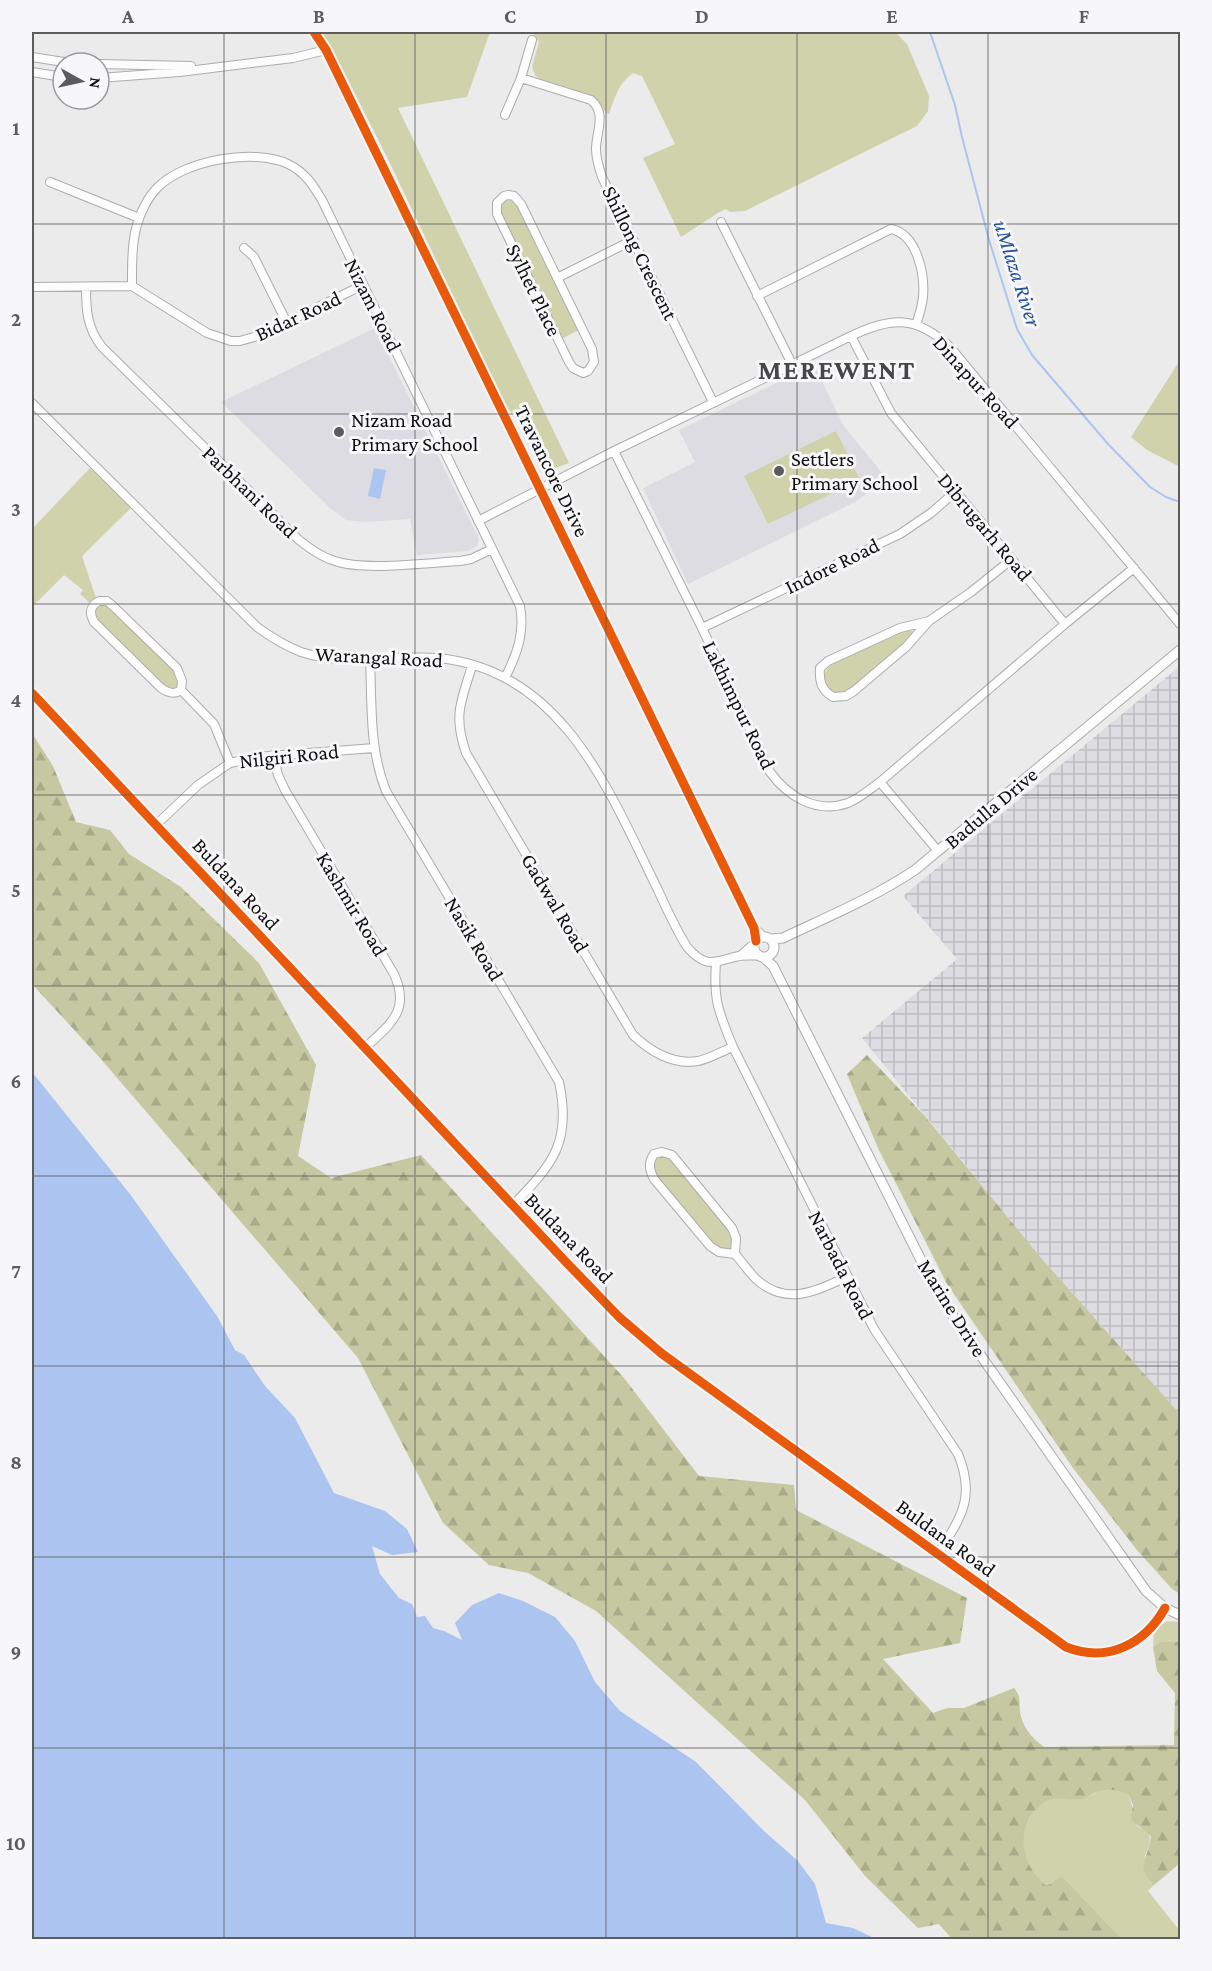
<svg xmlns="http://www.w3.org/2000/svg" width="1212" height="1971" font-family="'Crimson Pro',serif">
	<defs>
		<pattern id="industrial-grid" width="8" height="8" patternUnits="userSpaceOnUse" patternTransform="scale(1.5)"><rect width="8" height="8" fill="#dcdce2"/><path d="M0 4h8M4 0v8" fill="none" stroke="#bcbcc1"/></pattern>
		<pattern id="forest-firs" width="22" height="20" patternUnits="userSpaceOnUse" patternTransform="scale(1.5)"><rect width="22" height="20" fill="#c5c8a0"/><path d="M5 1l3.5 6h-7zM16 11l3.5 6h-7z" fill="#a8ab89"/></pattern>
	</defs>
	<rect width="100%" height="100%" fill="#ebebec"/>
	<path fill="#dcdce2" d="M 375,328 L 479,539 L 477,546 L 468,551 L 417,555 L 410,519 L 366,522 L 346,520 L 330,508 L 221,402 Z
		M 814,365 L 843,425 L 887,479 L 855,502 L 688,584 L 643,488 L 695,462 L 679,430 Z"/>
	<path fill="url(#industrial-grid)" d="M 1180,666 L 1180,1414 L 1042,1259 L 862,1038 L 957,959 L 903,896 Z"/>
	<path fill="#d0d2ab" d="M 319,32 L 490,32 L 467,97 L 398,108 L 569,463 L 545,472 L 540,470 L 532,444 L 524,426 L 506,407 L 387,157 L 341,66 Z
		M 532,32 L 895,32 L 907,44 L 929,96 L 928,111 L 917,126 L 745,211 L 730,212 L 726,209 L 721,211 L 681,237 L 643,158 L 675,144 L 642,76 L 633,73 C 618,84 615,97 609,114 L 606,113 L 598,100 L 593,96 L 540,79 L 535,75 L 532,67 L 539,42 Z
		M 509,200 L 516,203 L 579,330 L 561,339 L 500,214 L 499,206 L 503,201 Z
		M 1180,360 L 1180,467 L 1147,450 L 1131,437 Z
		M 836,431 L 860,480 L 768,524 L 744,476 Z
		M 90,468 L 131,508 L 82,556 L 96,598 L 90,603 L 80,594 L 83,590 L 64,575 L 32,607 L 32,529 Z
		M 97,604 L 107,604 L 171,667 L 179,679 L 177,688 L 173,690 L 166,689 L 95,621 L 92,609 Z
		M 906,629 L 913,631 L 908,641 L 845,693 L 835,694 C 823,687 820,675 831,665 Z
		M 657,1155 L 668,1156 L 732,1233 L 733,1243 C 729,1252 723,1250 715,1247 L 658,1181 L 651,1164 Z
		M 1167,1621 L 1180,1622 L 1180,1642 L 1160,1642 L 1153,1647 L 1154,1630 Z
		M 1105,1788 L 1117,1789 L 1129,1794 L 1137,1826 L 1149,1833 C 1151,1842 1149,1845 1146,1853 C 1143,1862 1147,1879 1153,1886 L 1148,1891 L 1180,1931 L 1180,1939 L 1122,1939 L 1062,1876 L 1057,1878 L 1051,1884 L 1044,1885 C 1026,1867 1015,1841 1030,1818 C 1034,1810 1042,1802 1051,1799 C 1061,1796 1073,1801 1083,1798 C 1090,1797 1098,1791 1105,1788 Z"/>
	<path fill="url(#forest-firs)" d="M 32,733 L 53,766 L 76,822 L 110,830 L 129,854 L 181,887 L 259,963 L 316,1065 L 298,1156 L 331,1178 L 421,1155 L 624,1378 L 699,1476 L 794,1485 L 796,1510 L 967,1598 L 960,1643 L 883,1659 L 933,1713 L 947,1708 L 964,1708 L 1014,1688 C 1021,1696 1019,1701 1020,1711 C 1022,1727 1031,1737 1044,1747 L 1174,1745 L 1175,1693 L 1157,1671 L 1153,1647 L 1160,1642 L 1180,1642 L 1180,1863 L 1153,1886 L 1143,1870 C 1144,1858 1150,1847 1151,1836 L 1131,1820 L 1133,1805 L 1129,1795 C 1116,1789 1108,1787 1094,1793 C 1091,1795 1086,1798 1082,1799 C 1071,1801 1060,1796 1049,1800 C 1043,1802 1036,1809 1032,1814 C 1016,1839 1024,1866 1045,1885 L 1051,1884 L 1057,1878 L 1062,1876 L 1122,1939 L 952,1939 L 939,1924 L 918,1928 L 865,1876 L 805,1800 L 596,1611 L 528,1573 L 489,1565 L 443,1523 L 358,1358 L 100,1058 L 32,984 Z
		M 867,1055 L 924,1115 L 1042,1259 L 1180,1414 L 1180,1594 L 1172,1589 L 1137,1550 L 1073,1468 L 947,1284 L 878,1148 L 847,1074 Z"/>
	<path fill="#abc5f0" d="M 374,468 L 386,470 L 380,499 L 368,496 Z
		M 32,1072 L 130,1194 L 217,1316 L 235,1350 L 244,1355 L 265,1386 L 295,1418 L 334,1493 L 385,1511 L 407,1529 L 418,1552 L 392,1555 L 372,1546 L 380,1574 L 399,1598 L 412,1604 L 417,1617 L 425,1616 L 433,1628 L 444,1631 L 462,1640 L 455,1623 L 472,1605 L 499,1593 L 523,1601 L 555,1617 L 575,1641 L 595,1682 L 620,1711 L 696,1762 L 765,1832 L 798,1861 L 815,1884 L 826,1923 L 853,1928 L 876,1939 L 32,1939 Z"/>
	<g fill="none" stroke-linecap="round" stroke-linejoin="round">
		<path stroke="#abc5f0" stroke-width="2" d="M 930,32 L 955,105 L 962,137 L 989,240 L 1017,329 L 1032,355 L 1108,444 L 1150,487 L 1166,497 L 1180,502"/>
		<g stroke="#acacae" stroke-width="10">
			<path id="minor" d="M 314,32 L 326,50 L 754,928 L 756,941
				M 32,57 L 70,63
				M 99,64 L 191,66
				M 32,72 L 63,77
				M 99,78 L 180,72 L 293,58 L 326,50
				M 521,78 L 591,100 C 607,113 596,132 596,149 C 596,159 599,168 602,177 L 713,402
				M 505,115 L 521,78 L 532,40
				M 50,182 L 139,218
				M 508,195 L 514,196 L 521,204 L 592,349 L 594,362 L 588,371 L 583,373 L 573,368 L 569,362 L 497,214 L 497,203 L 504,196 Z
				M 721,222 L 792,364
				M 244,248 L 254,257 L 287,323
				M 557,278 L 633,240
				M 132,286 C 132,259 131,230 145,205 C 148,199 153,192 158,187 C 185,160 254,148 288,164 C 305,172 313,185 322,200 L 520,606 C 525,633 517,654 505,678
				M 32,287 L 132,286 L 207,333 L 231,341 L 240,341 L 261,335 L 363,285
				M 86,287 C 86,310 87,328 102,347 L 299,540 C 310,549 321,557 335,561 C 364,571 427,563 460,561 L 471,559 L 492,549
				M 757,296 L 891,229 C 917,234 925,274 923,297 C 922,307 919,316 916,325
				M 851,336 L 891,413 L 1065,624
				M 32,403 L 257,627 C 271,637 285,646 301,652 C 342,666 393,655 437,658 C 563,669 610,793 658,890 C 667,910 676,929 687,947 C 707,970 715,961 739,956 C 745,955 752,956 759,955
				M 614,451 L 702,628 L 770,772 C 788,797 817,814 848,803 C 860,798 870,789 880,782 L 1065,624 L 1134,568
				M 478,521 L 614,451 L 851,336 C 891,317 916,315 950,347 L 1180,624
				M 99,601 L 107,601 L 113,606 L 177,668 L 182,681 L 181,690 C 174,695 168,693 161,688 L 94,622 C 89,613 90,606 99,601 Z
				M 929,621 L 906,647 L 854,691 L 846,696 L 833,697 C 821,690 819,681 820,668 L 828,661 L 900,628 Z
				M 929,621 L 971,592 L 1012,559
				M 702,628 L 900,534 L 931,513 L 955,492
				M 370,658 C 372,703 369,749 386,791 L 559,1082 C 572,1142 553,1164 513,1205
				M 472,666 C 461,702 453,715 466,753 L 633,1035 C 650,1051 673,1065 698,1061 C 709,1059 722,1051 733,1047
				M 181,690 L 214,724 L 230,763
				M 32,693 L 565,1261 L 619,1317 L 661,1353 L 1066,1647 C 1107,1663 1144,1645 1165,1608
				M 273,755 L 278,775 L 285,790 L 394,974 C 411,1011 390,1024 365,1048
				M 880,782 L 938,851
				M 156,825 L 198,785 L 230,763 L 257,757 L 374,748
				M 754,928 L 764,937
				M 740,956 L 755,943
				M 716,963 C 713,1000 719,1013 733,1047 L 874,1329 L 958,1454 C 976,1498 961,1517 938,1554
				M 735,1254 L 736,1238 L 732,1228 L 672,1155 L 662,1152 L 654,1154 C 648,1163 649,1169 654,1179 L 710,1246 L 719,1252 L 735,1254 C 742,1262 748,1271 756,1279 C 785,1306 816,1292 846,1277"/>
		</g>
		<g stroke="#acacae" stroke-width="11">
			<path id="tertiary" d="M754 947a10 10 0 1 1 20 0a10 10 0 1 1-20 0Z
				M 770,939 L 783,938 C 827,917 873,898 915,870 L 1180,650
				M 763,957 L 773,966 L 927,1272 L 953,1316 L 1146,1591 L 1165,1608 L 1180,1615"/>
		</g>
		<use href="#minor" stroke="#fcfcfc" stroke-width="8"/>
		<use href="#tertiary" stroke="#fcfcfc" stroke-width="9"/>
		<g stroke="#f7f7fa" stroke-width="13">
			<path id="cycleway" d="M 314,32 L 326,50 L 754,928 L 756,941
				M 32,693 L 565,1261 L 619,1317 L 661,1353 L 1066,1647 C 1107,1663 1144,1645 1165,1608"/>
		</g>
		<use href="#cycleway" stroke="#e8590c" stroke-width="9"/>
	</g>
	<path fill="none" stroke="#5c5c5d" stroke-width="1.5" stroke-opacity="0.55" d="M 224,32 L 224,1940M 415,32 L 415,1940M 606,32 L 606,1940M 797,32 L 797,1940M 988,32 L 988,1940M 32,224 L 1180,224M 32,414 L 1180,414M 32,604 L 1180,604M 32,795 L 1180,795M 32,986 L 1180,986M 32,1176 L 1180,1176M 32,1366 L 1180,1366M 32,1557 L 1180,1557M 32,1748 L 1180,1748"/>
	<g fill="#5c5c5d" stroke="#f7f7fa" stroke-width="2">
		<circle cx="339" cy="432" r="6"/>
		<circle cx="779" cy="471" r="6"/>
	</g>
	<g text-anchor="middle" stroke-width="6" stroke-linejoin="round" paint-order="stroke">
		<g font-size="21" fill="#0f0f10" stroke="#f7f7fa">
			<text transform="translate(640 253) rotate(64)" y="7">Shillong Crescent</text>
			<text transform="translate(534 290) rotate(64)" y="7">Sylhet Place</text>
			<text transform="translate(373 305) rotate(63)" y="7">Nizam Road</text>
			<text transform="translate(298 316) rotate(-25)" y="7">Bidar Road</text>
			<text transform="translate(976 382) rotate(48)" y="7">Dinapur Road</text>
			<text transform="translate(552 471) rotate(64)" y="7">Travancore Drive</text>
			<text transform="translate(250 492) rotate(44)" y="7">Parbhani Road</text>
			<text transform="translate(985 527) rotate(50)" y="7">Dibrugarh Road</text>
			<text transform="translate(832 566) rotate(-26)" y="7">Indore Road</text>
			<text transform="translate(379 657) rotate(3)" y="7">Warangal Road</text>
			<text transform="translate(739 705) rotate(64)" y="7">Lakhimpur Road</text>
			<text transform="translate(289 756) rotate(-6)" y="7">Nilgiri Road</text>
			<text transform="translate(991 808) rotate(-40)" y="7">Badulla Drive</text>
			<text transform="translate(236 884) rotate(47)" y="7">Buldana Road</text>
			<text transform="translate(555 903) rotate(59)" y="7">Gadwal Road</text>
			<text transform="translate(352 904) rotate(59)" y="7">Kashmir Road</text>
			<text transform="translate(474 939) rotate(59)" y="7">Nasik Road</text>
			<text transform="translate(569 1238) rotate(46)" y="7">Buldana Road</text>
			<text transform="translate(841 1265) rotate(63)" y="7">Narbada Road</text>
			<text transform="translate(952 1308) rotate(58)" y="7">Marine Drive</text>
			<text transform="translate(946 1538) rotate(36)" y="7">Buldana Road</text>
		</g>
		<g font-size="21" fill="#0f0f10" stroke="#f7f7fa" text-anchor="start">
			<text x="351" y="427">Nizam Road<tspan x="351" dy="24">Primary School</tspan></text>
			<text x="791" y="466">Settlers<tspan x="791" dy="24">Primary School</tspan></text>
		</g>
		<g font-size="22" font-style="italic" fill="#245299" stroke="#f7f7fa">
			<text transform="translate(1018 273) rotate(72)" y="8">uMlaza River</text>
		</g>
		<g font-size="27" font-weight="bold" letter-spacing="1.5" fill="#464649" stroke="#f7f7fa">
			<text x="837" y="379">MEREWENT</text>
		</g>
	</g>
	<rect width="1212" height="1971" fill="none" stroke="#f7f7fa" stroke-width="66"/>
	<g transform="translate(81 81) rotate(98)"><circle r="28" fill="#f7f7fa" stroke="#9a9a9c" stroke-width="1.5"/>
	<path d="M0-4.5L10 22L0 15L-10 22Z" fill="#5c5c5d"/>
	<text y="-9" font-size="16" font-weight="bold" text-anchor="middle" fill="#0f0f10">N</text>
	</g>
	<rect x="33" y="33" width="1146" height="1905" fill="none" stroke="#5c5c5d" stroke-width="2"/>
	<g font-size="20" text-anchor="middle" font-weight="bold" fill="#5c5c5d">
		<text x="128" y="23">A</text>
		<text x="319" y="23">B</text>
		<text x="510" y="23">C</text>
		<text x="702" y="23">D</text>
		<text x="892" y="23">E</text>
		<text x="1084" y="23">F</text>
		<text x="16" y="135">1</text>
		<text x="16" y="326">2</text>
		<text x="16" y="516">3</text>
		<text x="16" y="707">4</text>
		<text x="16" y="897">5</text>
		<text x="16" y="1088">6</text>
		<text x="16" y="1278">7</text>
		<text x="16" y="1469">8</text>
		<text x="16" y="1659">9</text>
		<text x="16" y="1850">10</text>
	</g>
</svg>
